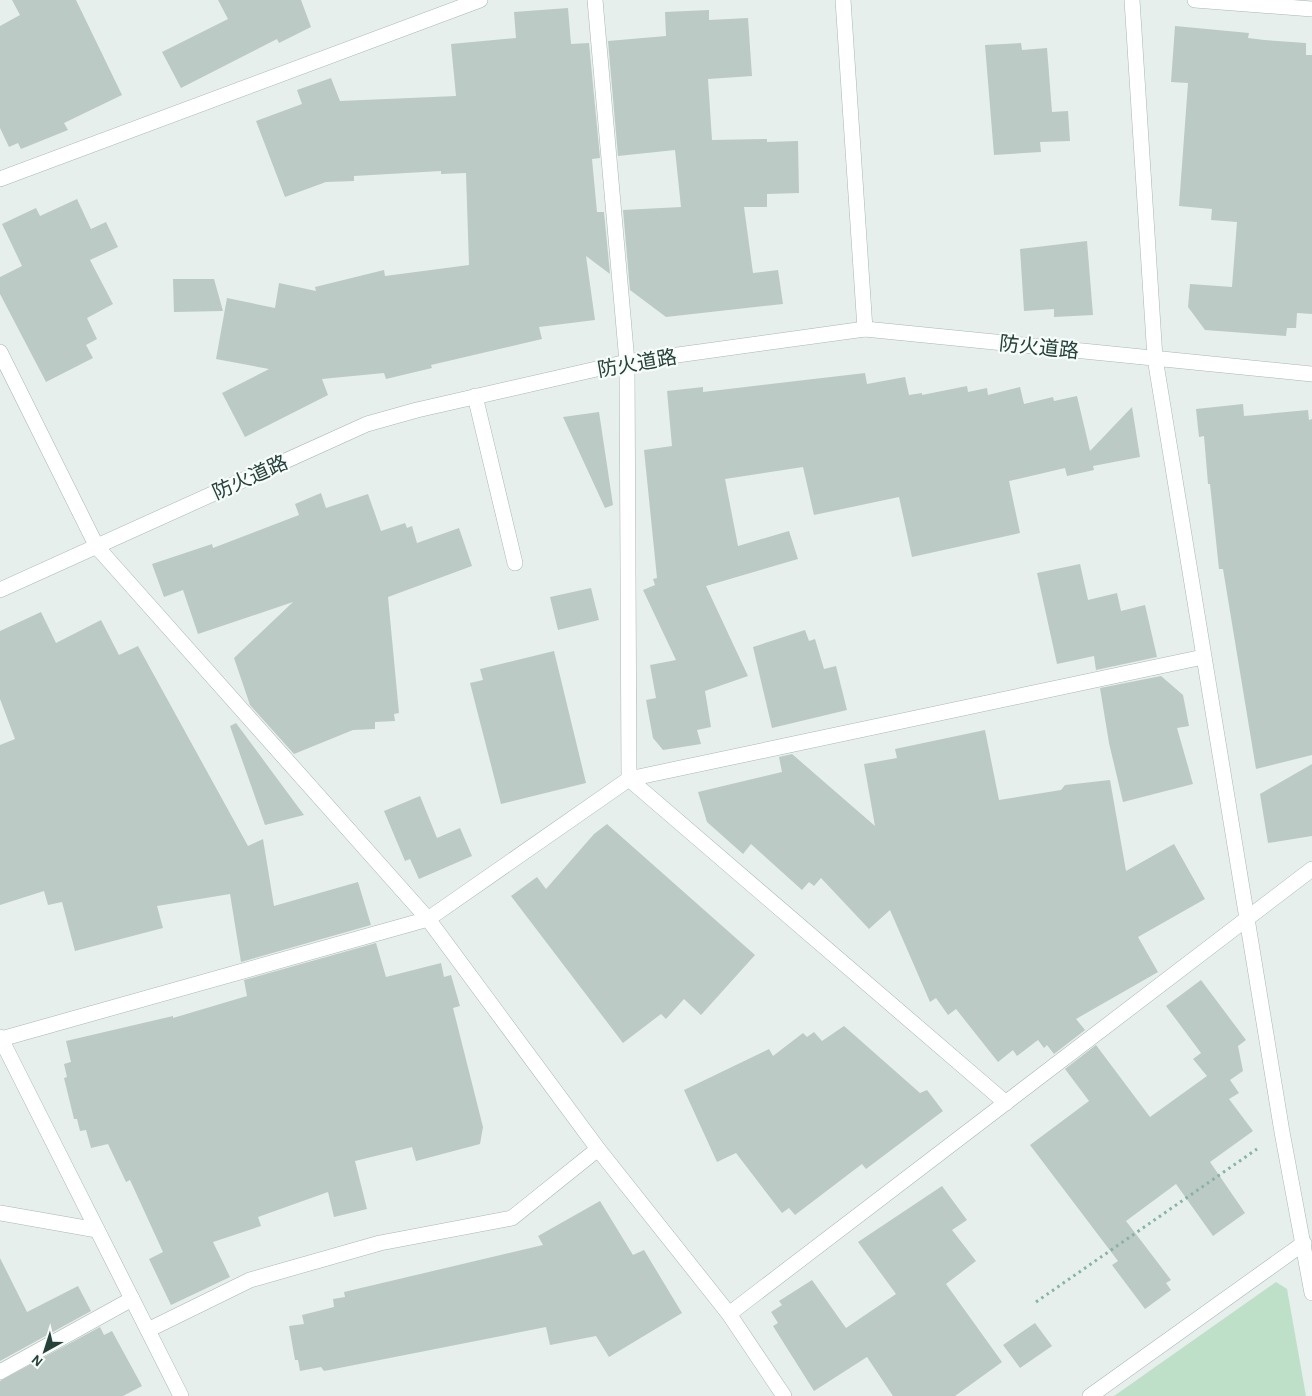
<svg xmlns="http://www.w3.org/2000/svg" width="1312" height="1396" font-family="'Alegreya Sans','Noto Sans JP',sans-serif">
	<rect width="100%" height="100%" fill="#e6efeb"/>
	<path fill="#bfe0c8" d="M 1276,1282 L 1287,1289 L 1306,1396 L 1114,1396 Z"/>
	<path fill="#bbcac4" d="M 12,0 L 76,0 L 122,95 L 64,123 L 68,130 L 21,149 L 18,143 L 9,147 L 0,128 L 0,26 L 20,15 Z
		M 218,0 L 301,0 L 311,27 L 279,43 L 277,39 L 181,88 L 162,52 L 228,19 Z
		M 568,8 L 571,44 L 589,43 L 600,158 L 592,159 L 597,212 L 604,212 L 610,274 L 586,256 L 595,320 L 539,327 L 542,339 L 431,365 L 432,368 L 386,379 L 384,373 L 322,379 L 328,395 L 245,437 L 222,393 L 269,369 L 216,359 L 227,298 L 275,308 L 279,283 L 316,291 L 315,287 L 384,270 L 385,276 L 469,265 L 466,173 L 441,174 L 441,171 L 354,176 L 354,181 L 326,182 L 285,197 L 256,121 L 302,104 L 297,90 L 331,78 L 340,101 L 456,96 L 451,44 L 516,38 L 514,12 Z
		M 709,10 L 709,20 L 748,18 L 752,76 L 708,79 L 712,140 L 767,139 L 767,142 L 798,141 L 799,193 L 767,194 L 767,207 L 744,207 L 753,273 L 778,270 L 783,304 L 666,317 L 630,290 L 623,210 L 681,207 L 675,150 L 618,156 L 608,41 L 666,36 L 665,12 Z
		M 1175,26 L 1249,33 L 1248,38 L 1264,40 L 1306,43 L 1306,55 L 1312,55 L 1312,314 L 1297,313 L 1296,328 L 1287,328 L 1286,336 L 1205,330 L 1188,307 L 1190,284 L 1232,287 L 1237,222 L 1211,220 L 1212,209 L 1179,206 L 1188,83 L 1171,82 Z
		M 1021,43 L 1022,50 L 1047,48 L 1052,112 L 1068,111 L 1070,141 L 1040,142 L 1041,152 L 994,155 L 985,45 Z
		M 77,199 L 91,229 L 106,222 L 118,247 L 90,260 L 113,304 L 87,318 L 97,339 L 86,345 L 93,358 L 46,382 L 0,294 L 0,277 L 22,266 L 2,224 L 36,208 L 40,216 Z
		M 1087,241 L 1093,315 L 1054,317 L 1054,309 L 1024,311 L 1020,249 Z
		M 173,279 L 214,279 L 223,311 L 174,312 Z
		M 865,373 L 867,384 L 905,377 L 909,395 L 922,393 L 922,395 L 967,386 L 968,392 L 987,388 L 988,395 L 1020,387 L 1024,404 L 1053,397 L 1054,401 L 1077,396 L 1090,451 L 1132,407 L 1140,457 L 1093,466 L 1094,470 L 1067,476 L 1065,468 L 1009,481 L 1020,533 L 912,557 L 899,497 L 814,515 L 803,467 L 725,479 L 738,546 L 789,531 L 798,559 L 706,586 L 748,676 L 705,691 L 711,727 L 697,730 L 701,744 L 663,750 L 653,738 L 646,700 L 656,698 L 650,665 L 676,660 L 643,590 L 655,585 L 653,579 L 657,578 L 644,450 L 672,446 L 667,391 L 703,387 L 703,392 Z
		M 1243,404 L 1244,416 L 1308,410 L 1309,420 L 1312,419 L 1312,755 L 1256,769 L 1223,569 L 1219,569 L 1210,484 L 1208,484 L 1204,436 L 1199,437 L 1196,409 Z
		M 599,412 L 613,505 L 605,508 L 563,417 Z
		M 321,493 L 326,508 L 368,494 L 381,531 L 405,523 L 407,528 L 412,526 L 417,543 L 459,528 L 472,566 L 388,597 L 399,713 L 394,714 L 395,721 L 375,722 L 375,729 L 353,730 L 294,754 L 250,705 L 234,658 L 293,602 L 198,634 L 183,590 L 164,597 L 152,564 L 212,544 L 213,548 L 299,515 L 295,504 Z
		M 1080,564 L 1088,600 L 1117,593 L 1121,611 L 1145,605 L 1157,657 L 1096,670 L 1094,656 L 1057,664 L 1037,573 Z
		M 591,588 L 599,620 L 558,630 L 550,597 Z
		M 41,612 L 56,643 L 101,620 L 119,655 L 138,646 L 248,846 L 263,839 L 274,906 L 358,882 L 371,925 L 241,962 L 230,894 L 157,906 L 163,928 L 75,951 L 62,902 L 48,905 L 44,891 L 0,905 L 0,745 L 15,739 L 0,699 L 0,631 Z
		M 805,630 L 809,641 L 815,639 L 824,669 L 836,666 L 847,710 L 772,728 L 753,647 Z
		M 554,651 L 586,783 L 501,804 L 470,683 L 483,680 L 480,669 Z
		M 1161,676 L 1183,695 L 1189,726 L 1177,728 L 1193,784 L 1123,802 L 1109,743 L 1100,688 Z
		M 236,723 L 304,815 L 265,825 L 230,726 Z
		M 985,730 L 999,800 L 1061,790 L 1065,785 L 1110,780 L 1126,871 L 1174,844 L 1205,899 L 1138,937 L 1158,972 L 1076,1019 L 1085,1030 L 1054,1054 L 1047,1045 L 1044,1048 L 1038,1040 L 1017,1056 L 1013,1050 L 998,1062 L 956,1009 L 948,1015 L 936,998 L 930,1002 L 890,910 L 869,929 L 821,878 L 814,886 L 809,882 L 802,890 L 751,844 L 743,854 L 707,822 L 698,792 L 782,772 L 779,757 L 792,754 L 875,826 L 864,764 L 897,758 L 895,749 Z
		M 1312,764 L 1312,836 L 1268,843 L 1260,794 Z
		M 420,796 L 437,838 L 460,828 L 472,856 L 419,879 L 410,859 L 405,861 L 384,811 Z
		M 607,824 L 755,955 L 701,1015 L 684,999 L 666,1019 L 661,1014 L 623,1043 L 511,896 L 537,877 L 546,889 L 594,834 Z
		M 376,943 L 386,977 L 441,963 L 444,977 L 451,975 L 460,1006 L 453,1008 L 483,1127 L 480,1144 L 416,1161 L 412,1147 L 355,1161 L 367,1209 L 334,1217 L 328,1192 L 258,1217 L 261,1226 L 213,1242 L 230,1277 L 171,1305 L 149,1259 L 163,1252 L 130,1180 L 126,1182 L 108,1144 L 91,1148 L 86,1130 L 80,1131 L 77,1119 L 74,1119 L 64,1078 L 67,1077 L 64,1064 L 71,1062 L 66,1041 L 173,1016 L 173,1018 L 247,996 L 244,980 Z
		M 1201,980 L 1246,1040 L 1238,1046 L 1243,1071 L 1230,1080 L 1239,1093 L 1229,1099 L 1253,1131 L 1210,1162 L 1245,1213 L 1213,1236 L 1176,1184 L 1126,1221 L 1171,1280 L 1166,1283 L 1171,1290 L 1145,1309 L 1112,1265 L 1118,1261 L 1030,1145 L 1089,1101 L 1065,1069 L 1096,1045 L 1150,1117 L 1207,1076 L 1193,1059 L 1201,1053 L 1166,1006 Z
		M 844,1026 L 920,1093 L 927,1090 L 943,1111 L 866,1169 L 862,1164 L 795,1215 L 789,1208 L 782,1213 L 736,1153 L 717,1162 L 684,1090 L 769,1049 L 773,1056 L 803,1033 L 807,1037 L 814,1032 L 822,1041 Z
		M 942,1186 L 967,1220 L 952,1230 L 976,1261 L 946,1284 L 1002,1362 L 955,1396 L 893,1396 L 867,1357 L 814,1391 L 773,1326 L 778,1323 L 771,1312 L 782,1305 L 779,1301 L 812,1280 L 846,1328 L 896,1294 L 858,1242 Z
		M 600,1201 L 633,1255 L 644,1250 L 682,1313 L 609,1357 L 596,1336 L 550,1345 L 546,1327 L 324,1371 L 321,1367 L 300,1371 L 298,1360 L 295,1360 L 289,1326 L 304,1324 L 302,1315 L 334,1307 L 333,1299 L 345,1297 L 344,1292 L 543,1245 L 538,1236 Z
		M 0,1258 L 27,1312 L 78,1286 L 91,1311 L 0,1361 Z
		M 1035,1323 L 1052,1346 L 1020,1368 L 1003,1345 Z
		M 100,1327 L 104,1335 L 112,1331 L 142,1386 L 123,1396 L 0,1396 L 0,1381 Z"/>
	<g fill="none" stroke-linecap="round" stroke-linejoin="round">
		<g stroke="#a8b8b2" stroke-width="16">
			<path id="service" d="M 475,396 L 515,563
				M 0,1372 L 132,1299"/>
		</g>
		<g stroke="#a8b8b2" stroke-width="16">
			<path id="minor" d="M 595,0 L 627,362 L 629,779 L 1006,1103
				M 843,0 L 865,329
				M 1195,0 L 1312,9
				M 0,179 L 480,0
				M 0,352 L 97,547 L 428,919 L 598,1149 L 729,1314 L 784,1396
				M 1,1039 L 428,919 L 629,779 L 1203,657
				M 0,1213 L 97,1230
				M 729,1314 L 1312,869
				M 148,1330 L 250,1280 L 380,1243 L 512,1218 L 598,1149
				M 1090,1396 L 1304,1243"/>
		</g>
		<g stroke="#a8b8b2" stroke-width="16">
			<path id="tertiary" d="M 1132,0 L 1155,358 L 1282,1132 L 1312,1293
				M 0,590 L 367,424 L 417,410 L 627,362 L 865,329 L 1312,374
				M 0,1037 L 181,1396"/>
		</g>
		<path stroke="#86b3a5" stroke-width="3" stroke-dasharray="2.5 4" stroke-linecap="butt" d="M 1036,1302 L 1257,1149"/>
		<use href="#service" stroke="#fff" stroke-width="15"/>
		<use href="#minor" stroke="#fff" stroke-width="15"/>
		<use href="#tertiary" stroke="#fff" stroke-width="15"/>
	</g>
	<g text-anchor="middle" stroke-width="4.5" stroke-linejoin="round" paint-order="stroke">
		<g font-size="20" fill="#24423a" stroke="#f7fbf9">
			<text transform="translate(1039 347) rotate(6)" y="7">防火道路</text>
			<text transform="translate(637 363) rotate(-10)" y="7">防火道路</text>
			<text transform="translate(250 477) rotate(-24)" y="7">防火道路</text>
		</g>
	</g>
	<g transform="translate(45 1351) rotate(219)" stroke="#f7fbf9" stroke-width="4" paint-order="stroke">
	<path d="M0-4L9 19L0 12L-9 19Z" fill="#24423a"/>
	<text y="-8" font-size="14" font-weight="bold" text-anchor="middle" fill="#24423a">N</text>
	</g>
</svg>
